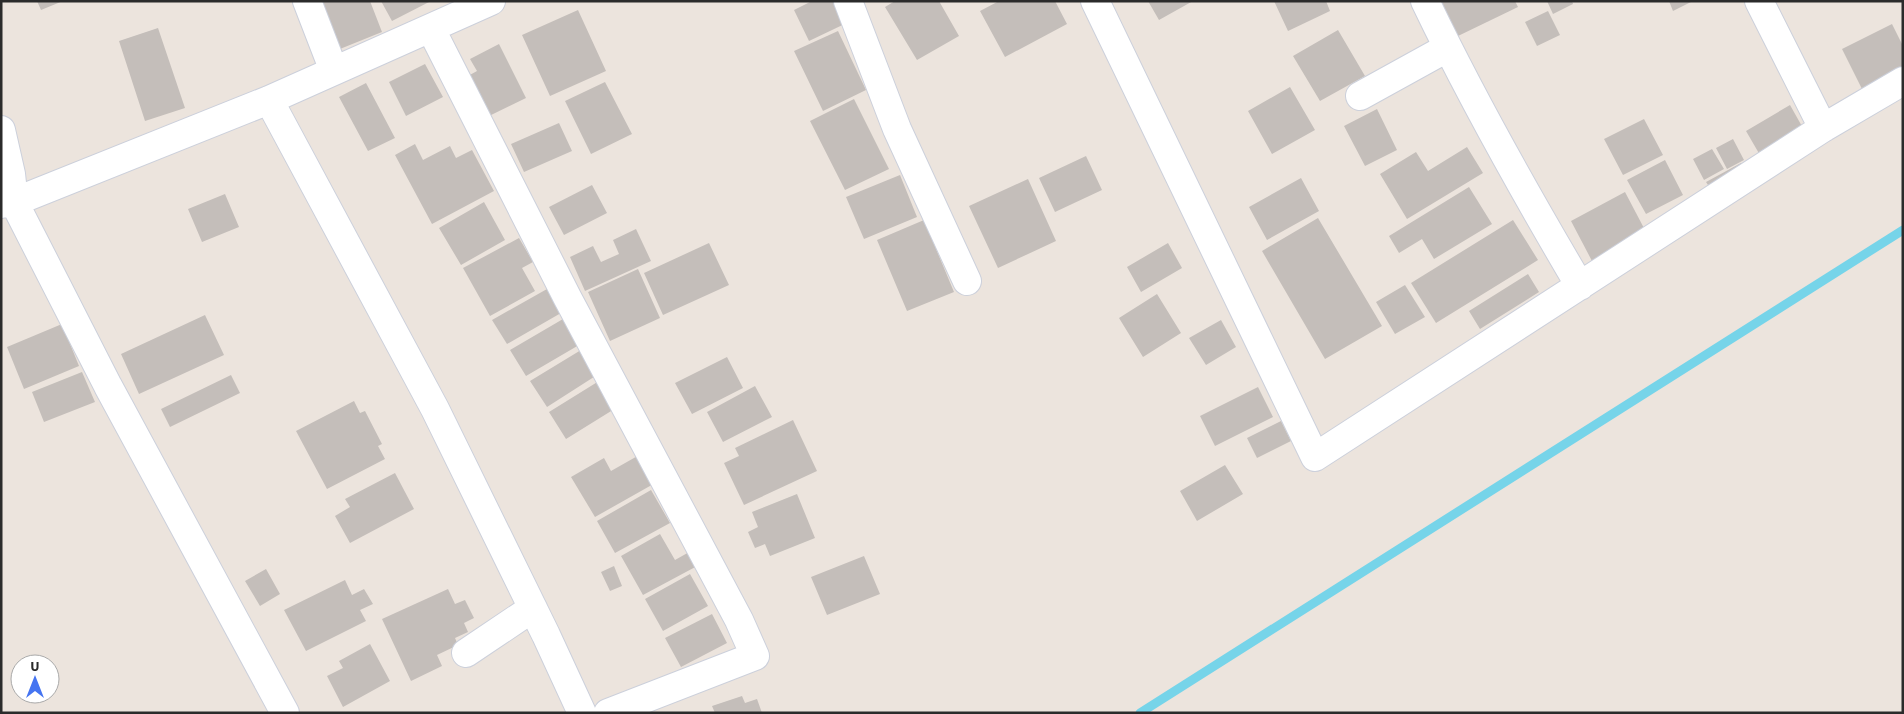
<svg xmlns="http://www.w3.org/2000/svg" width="1904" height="714" font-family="'Source Sans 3',sans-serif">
	<rect width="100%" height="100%" fill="#ece4dd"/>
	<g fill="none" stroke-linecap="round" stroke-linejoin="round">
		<path stroke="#76d4e9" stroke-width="9" d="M 1140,713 L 1903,230"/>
	</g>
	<path fill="#c4beba" d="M 37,1 L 63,1 L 41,10 Z
		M 315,1 L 370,1 L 382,32 L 335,51 Z
		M 381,1 L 431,1 L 392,21 Z
		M 812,1 L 845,1 L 853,20 L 809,41 L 794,10 Z
		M 895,1 L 939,1 L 959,36 L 917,60 L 885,7 Z
		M 999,1 L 1055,1 L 1067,24 L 1005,57 L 980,11 Z
		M 1148,1 L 1193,1 L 1159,20 Z
		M 1274,1 L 1326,1 L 1330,11 L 1288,31 Z
		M 1441,1 L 1515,1 L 1518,7 L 1458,36 Z
		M 1547,1 L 1572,1 L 1573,4 L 1553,14 Z
		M 1669,1 L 1693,1 L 1673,11 Z
		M 578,10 L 606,71 L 550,96 L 522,35 Z
		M 1548,11 L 1560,35 L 1537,46 L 1525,22 Z
		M 1892,24 L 1903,46 L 1903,70 L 1862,89 L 1842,49 Z
		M 158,28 L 185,108 L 145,121 L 119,41 Z
		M 1338,30 L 1365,76 L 1320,101 L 1293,56 Z
		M 838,31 L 866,90 L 823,111 L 794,51 Z
		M 499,44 L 526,98 L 489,116 L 468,76 L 477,71 L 470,59 Z
		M 425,64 L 443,97 L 406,116 L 389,82 Z
		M 605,82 L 632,134 L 591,154 L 565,101 Z
		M 366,83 L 395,138 L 368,151 L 339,97 Z
		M 1290,87 L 1315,130 L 1272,154 L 1248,111 Z
		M 854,99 L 889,169 L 845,190 L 810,121 Z
		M 1790,105 L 1808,137 L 1764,162 L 1746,131 Z
		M 1377,109 L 1397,150 L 1365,166 L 1344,126 Z
		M 1644,119 L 1663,155 L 1623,175 L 1604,139 Z
		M 559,123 L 572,151 L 524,172 L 511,144 Z
		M 1733,139 L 1744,160 L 1727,169 L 1716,148 Z
		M 415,144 L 423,160 L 450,146 L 456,158 L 472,150 L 494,191 L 432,224 L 395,155 Z
		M 1467,147 L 1483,173 L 1407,219 L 1380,174 L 1416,152 L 1428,171 Z
		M 1712,149 L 1724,169 L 1704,180 L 1693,159 Z
		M 1086,156 L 1102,190 L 1055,212 L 1039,178 Z
		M 1665,160 L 1683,195 L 1646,214 L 1627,180 Z
		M 1741,163 L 1747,173 L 1712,191 L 1706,182 Z
		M 900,175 L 917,217 L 864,239 L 846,197 Z
		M 1301,178 L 1319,211 L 1267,240 L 1249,207 Z
		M 1028,179 L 1056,241 L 998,268 L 969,206 Z
		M 592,185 L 607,213 L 564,235 L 549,207 Z
		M 1469,187 L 1492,224 L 1434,259 L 1422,239 L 1399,253 L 1389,236 Z
		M 1625,192 L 1646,232 L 1592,261 L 1571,221 Z
		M 225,194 L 239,227 L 202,242 L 188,209 Z
		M 484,202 L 505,240 L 461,265 L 439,228 Z
		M 1318,218 L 1382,326 L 1325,359 L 1262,251 Z
		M 924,220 L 954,292 L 907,311 L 877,240 Z
		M 1513,220 L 1538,260 L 1436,323 L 1411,283 Z
		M 636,229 L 651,261 L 585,291 L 570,257 L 593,246 L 601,262 L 619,254 L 613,240 Z
		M 519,238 L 533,262 L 522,268 L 535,291 L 490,316 L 463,268 Z
		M 709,243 L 729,285 L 663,315 L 644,273 Z
		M 1168,243 L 1182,268 L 1141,292 L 1127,267 Z
		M 638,269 L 660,318 L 610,341 L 588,292 Z
		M 1528,274 L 1539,292 L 1480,329 L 1469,311 Z
		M 1405,285 L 1425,317 L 1395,334 L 1376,302 Z
		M 547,289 L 561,313 L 507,344 L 492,320 Z
		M 1157,294 L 1181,333 L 1143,357 L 1119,318 Z
		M 205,315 L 224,355 L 139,394 L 121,354 Z
		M 563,319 L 579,345 L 526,376 L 510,350 Z
		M 1221,320 L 1236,347 L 1206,365 L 1189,338 Z
		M 62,324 L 79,366 L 24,389 L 7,347 Z
		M 581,350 L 597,375 L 547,407 L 530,381 Z
		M 727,357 L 743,388 L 692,414 L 675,383 Z
		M 82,372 L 95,402 L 44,422 L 32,392 Z
		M 231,375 L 240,393 L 170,427 L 161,409 Z
		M 599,381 L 616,408 L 566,439 L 549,412 Z
		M 755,386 L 772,417 L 723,442 L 707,412 Z
		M 1258,387 L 1273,417 L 1215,446 L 1200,416 Z
		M 354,401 L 360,413 L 365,411 L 382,444 L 378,446 L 385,459 L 327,489 L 296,431 Z
		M 793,420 L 817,471 L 744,505 L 724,463 L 739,456 L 735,448 Z
		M 1281,421 L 1291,441 L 1257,458 L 1247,438 Z
		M 641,454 L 657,482 L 595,517 L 571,477 L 604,458 L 611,471 Z
		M 1225,465 L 1243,494 L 1197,521 L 1180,491 Z
		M 395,473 L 414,509 L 350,543 L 335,516 L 350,507 L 345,499 Z
		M 651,490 L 670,523 L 615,553 L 597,521 Z
		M 797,494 L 815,538 L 770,556 L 765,544 L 755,548 L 748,532 L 758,527 L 752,512 Z
		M 660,534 L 675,560 L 691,551 L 699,565 L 643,595 L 621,556 Z
		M 864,556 L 880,594 L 827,615 L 811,577 Z
		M 614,566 L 622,586 L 610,591 L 601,572 Z
		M 266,569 L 280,594 L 260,606 L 245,581 Z
		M 690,574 L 708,606 L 663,631 L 645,599 Z
		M 345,580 L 352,595 L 364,589 L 373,604 L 360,610 L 366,621 L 306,651 L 284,610 Z
		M 448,589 L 455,604 L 465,600 L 474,618 L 464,623 L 468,632 L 455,638 L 458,645 L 437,655 L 442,666 L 411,681 L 382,619 Z
		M 712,614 L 727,643 L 681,667 L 665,638 Z
		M 370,644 L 390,681 L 343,707 L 327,676 L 343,668 L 339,661 Z
		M 742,696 L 745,703 L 757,699 L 762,713 L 715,713 L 712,706 Z"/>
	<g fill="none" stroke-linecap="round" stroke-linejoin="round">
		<g stroke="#ccd0db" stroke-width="30">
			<path id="minor" d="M 307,1 L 334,71
				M 848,1 L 897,129 L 967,281
				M 1095,1 L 1315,457 L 1823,128 L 1903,81
				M 1425,1 C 1472,99 1525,193 1580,286
				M 1759,1 L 1823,128
				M 431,29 L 567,297 L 739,620 L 755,656 L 608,713
				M 1360,96 L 1447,48
				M 269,100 L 435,409 L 546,635 L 582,713
				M 1,130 L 11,174 L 14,202 L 108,386 L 285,713
				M 1,204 L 14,202 L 269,100 L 491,1
				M 466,653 L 533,608"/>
		</g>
		<use href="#minor" stroke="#fff" stroke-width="28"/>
	</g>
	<rect width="1904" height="714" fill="none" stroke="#2b2b2b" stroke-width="5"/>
	<g transform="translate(35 679)"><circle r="24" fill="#ffffff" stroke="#aaaaaa"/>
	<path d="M0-4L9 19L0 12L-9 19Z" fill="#4574f1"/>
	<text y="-8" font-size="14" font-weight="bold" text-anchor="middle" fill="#2b2b2b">U</text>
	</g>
</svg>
